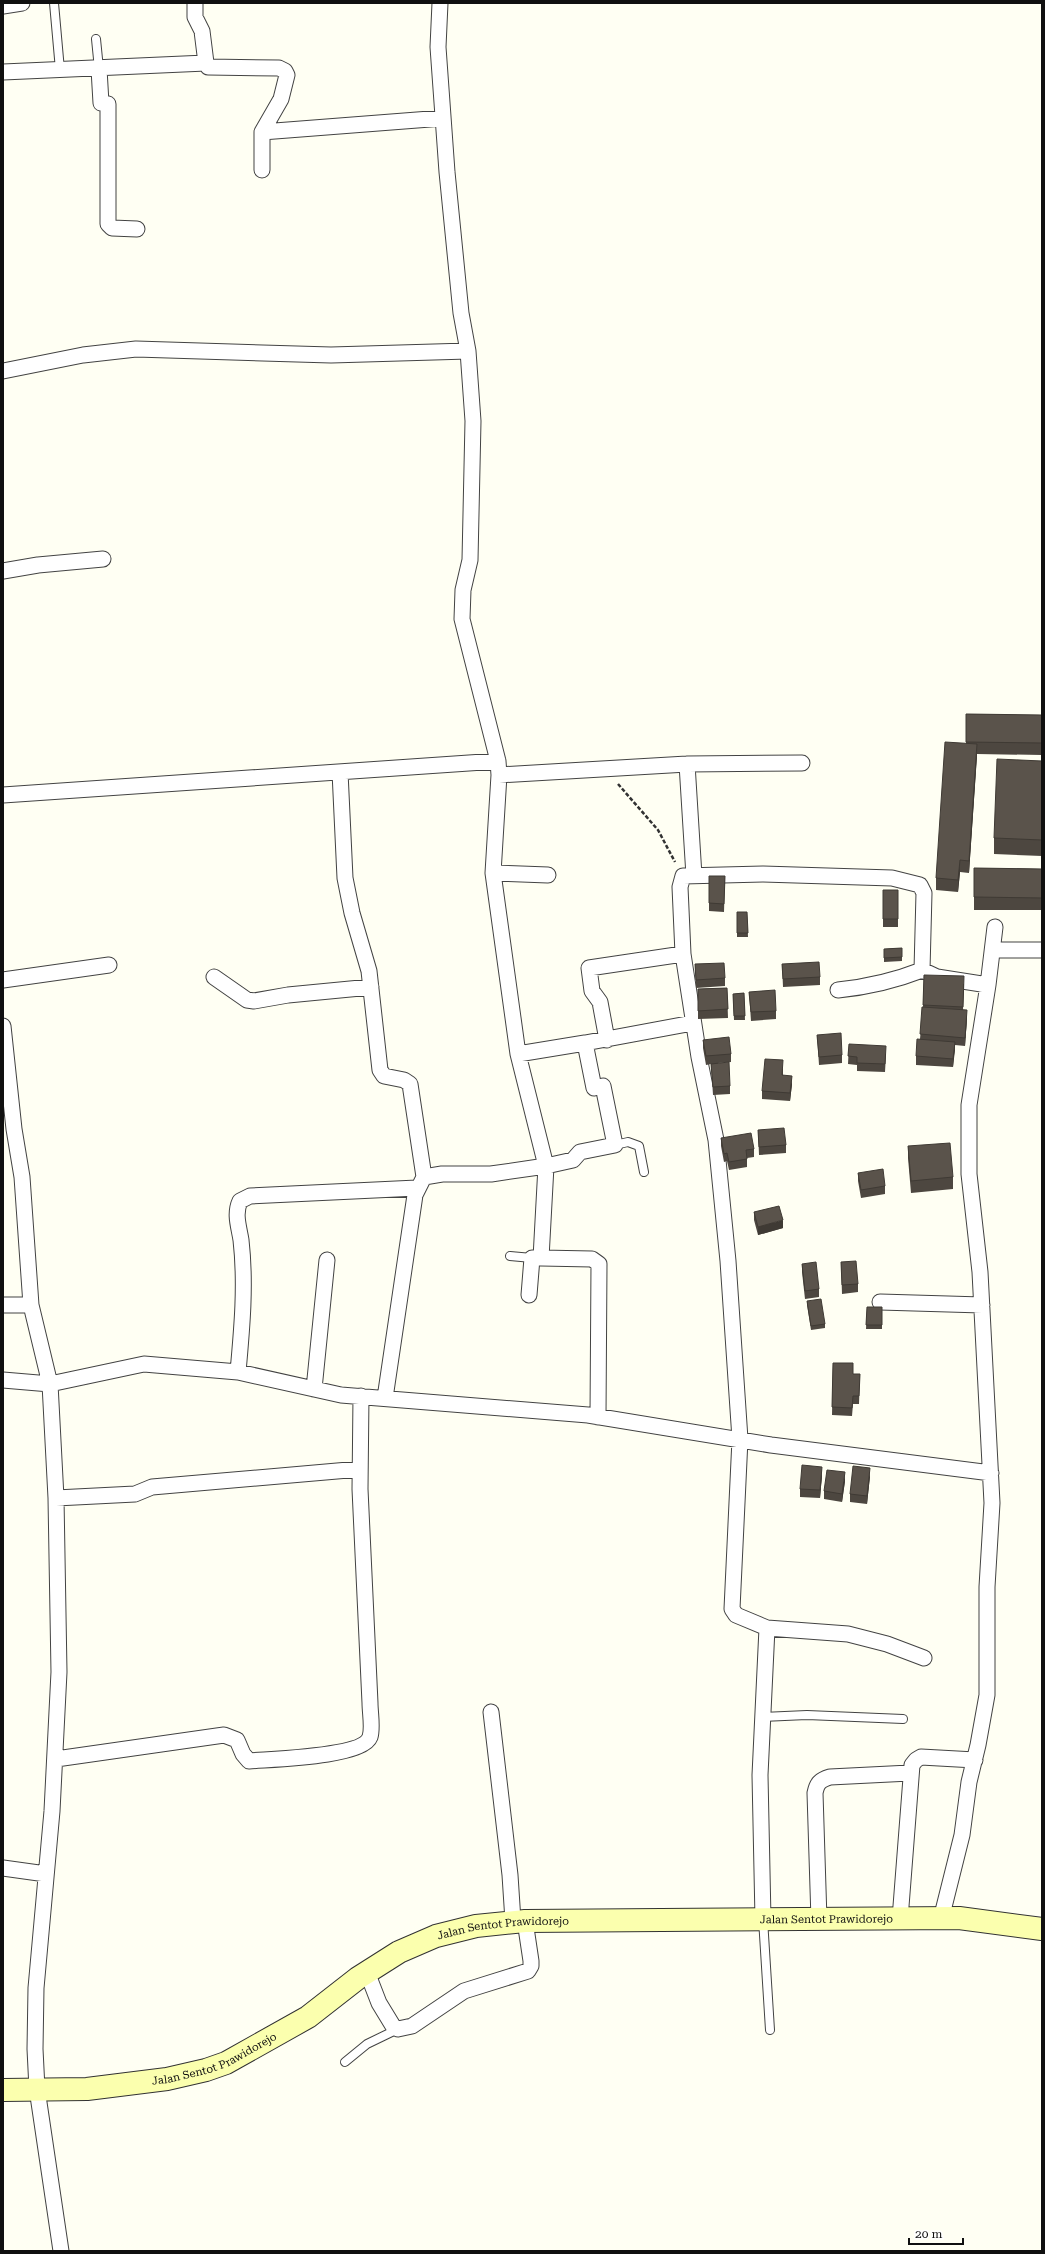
<svg xmlns="http://www.w3.org/2000/svg" width="1045" height="2254" font-family="'Roboto Serif',serif">
	<rect width="100%" height="100%" fill="#fffff3"/>
	<g fill="none" stroke-linecap="round" stroke-linejoin="round">
		<g stroke="#434343" stroke-width="10">
			<path id="service" d="M 54,3 L 60,70
				M 96,39 L 99,69
				M 615,1145 L 628,1142 L 639,1146 L 644,1172
				M 510,1256 L 532,1258
				M 762,1717 L 807,1715 L 903,1719
				M 763,1919 L 770,2030
				M 345,2062 L 367,2044 L 398,2029"/>
		</g>
		<g stroke="#434343" stroke-width="17">
			<path id="minor" d="M 195,3 L 195,17 L 202,31 L 206,63 L 208,67 L 279,68 L 285,71 L 287,75 L 281,99 L 262,132 L 262,170
				M 3,6 L 22,3
				M 99,69 L 101,103 L 108,104 L 108,224 L 112,228 L 137,229
				M 3,72 L 206,63
				M 262,132 L 443,118
				M 3,371 L 83,355 L 136,349 L 331,355 L 468,351
				M 3,571 L 38,565 L 103,559
				M 687,764 L 694,876
				M 340,772 L 345,878 L 352,913 L 369,971 L 380,1070 L 384,1076 L 404,1080 L 410,1084 L 424,1177
				M 499,775 L 687,764 L 802,763
				M 3,795 L 498,761
				M 493,873 L 548,875
				M 993,950 L 1042,950
				M 214,977 L 247,1000 L 254,1001 L 288,995 L 371,987
				M 3,980 L 109,965
				M 988,985 L 995,927
				M 838,990 C 868,987 894,981 922,970
				M 3,1026 L 14,1129 L 22,1177 L 31,1305 L 50,1384 L 56,1498 L 59,1672 L 52,1811 L 36,1988 L 35,2049 L 37,2089 L 61,2251
				M 607,1040 L 600,1002 L 592,991 L 589,968 L 683,954
				M 518,1054 L 585,1043
				M 541,1258 L 592,1259 L 599,1264 L 598,1417
				M 529,1295 L 532,1258 L 541,1258 L 546,1166 L 573,1160 L 580,1152 L 615,1145 L 603,1086 L 594,1088 L 585,1043 L 693,1023
				M 880,1302 L 982,1305
				M 3,1305 L 31,1305
				M 238,1372 C 242,1328 246,1284 241,1240 C 239,1227 234,1214 240,1201 L 250,1196 L 417,1188
				M 3,1380 L 50,1384 L 144,1364 L 238,1372 L 341,1395 L 588,1415 L 771,1445 L 991,1473
				M 314,1389 L 327,1260
				M 385,1398 L 415,1195 L 424,1177 L 442,1174 L 491,1174 L 546,1166 L 518,1054 L 493,873 L 499,775 L 498,761 L 462,619 L 463,590 L 470,560 L 473,421 L 468,351 L 461,313 L 447,172 L 438,47 L 440,3
				M 56,1498 L 135,1494 L 152,1487 L 360,1469
				M 767,1628 L 848,1634 L 887,1644 L 924,1658
				M 491,1712 L 510,1875 L 513,1921
				M 56,1759 L 224,1735 L 237,1740 L 243,1754 L 249,1761 C 270,1759 363,1757 370,1737 C 373,1728 370,1713 370,1703 L 360,1489 L 361,1396
				M 3,1868 L 46,1874
				M 763,1919 L 760,1775 L 767,1628 L 736,1615 L 732,1609 L 740,1439 L 728,1261 L 716,1140 L 699,1057 L 683,954 L 680,887 L 683,876 L 763,874 L 892,878 L 920,885 L 924,893 L 922,970 L 937,977 L 988,985 L 969,1105 L 969,1174 L 980,1272 L 992,1503 L 987,1587 L 987,1695 L 978,1745 L 969,1782 L 962,1835 L 941,1919
				M 900,1919 L 912,1765 L 916,1760 L 921,1757 L 975,1760
				M 819,1920 L 815,1793 C 817,1783 820,1780 830,1777 L 910,1773
				M 367,1972 L 379,2003 L 393,2026 L 398,2029 L 412,2026 L 464,1991 L 528,1971 L 531,1966 L 531,1961 L 525,1921"/>
		</g>
		<g stroke="#323232" stroke-width="24">
			<g id="secondary">
				<path id="s1" d="M 3,2090 L 87,2089 L 167,2079 L 206,2070 L 226,2063 L 308,2017 L 358,1978 L 399,1952 L 436,1936 L 476,1926 L 525,1921 L 959,1918 L 1042,1929"/>
			</g>
		</g>
		<path stroke="#323232" stroke-width="2.5" stroke-dasharray="4 2" stroke-linecap="butt" d="M 618,784 L 658,830 L 675,862"/>
		<use href="#service" stroke="#fff" stroke-width="8"/>
		<use href="#minor" stroke="#fff" stroke-width="15"/>
		<use href="#secondary" stroke="#fbffae" stroke-width="22"/>
	</g>
	<path fill="#4d4740" d="M 966,714 L 1042,715 L 1042,755 L 977,754 L 969,873 L 960,872 L 958,892 L 936,890 L 936,878 L 966,743 Z
		M 1042,761 L 1042,856 L 994,854 L 994,838 Z
		M 974,868 L 1042,869 L 1042,910 L 974,910 Z
		M 725,876 L 724,912 L 709,911 L 709,903 Z
		M 883,890 L 898,890 L 898,927 L 883,927 Z
		M 737,912 L 747,912 L 748,937 L 737,937 Z
		M 902,948 L 902,961 L 884,962 L 884,949 Z
		M 695,964 L 725,978 L 725,986 L 696,988 Z
		M 782,964 L 820,977 L 820,985 L 783,987 Z
		M 924,975 L 964,984 L 963,1010 L 967,1018 L 965,1046 L 955,1045 L 953,1067 L 916,1065 L 916,1056 L 920,1039 L 923,1007 Z
		M 727,988 L 728,1018 L 698,1019 L 698,989 Z
		M 749,992 L 776,1011 L 776,1019 L 751,1021 Z
		M 744,993 L 745,1020 L 734,1020 L 733,994 Z
		M 817,1035 L 842,1055 L 842,1063 L 819,1065 Z
		M 703,1040 L 731,1054 L 731,1062 L 718,1063 L 730,1086 L 730,1094 L 713,1095 L 711,1064 L 706,1065 L 703,1048 Z
		M 849,1044 L 886,1054 L 885,1072 L 857,1071 L 857,1065 L 848,1064 Z
		M 783,1068 L 783,1075 L 792,1084 L 790,1101 L 762,1099 L 762,1091 Z
		M 758,1130 L 786,1145 L 786,1153 L 759,1155 Z
		M 721,1138 L 754,1149 L 754,1157 L 747,1158 L 747,1167 L 729,1170 L 727,1161 L 724,1162 L 721,1146 Z
		M 908,1146 L 953,1177 L 953,1189 L 911,1193 L 908,1158 Z
		M 858,1173 L 885,1186 L 885,1194 L 861,1198 L 858,1181 Z
		M 754,1212 L 783,1228 L 758,1235 L 754,1220 Z
		M 841,1262 L 858,1284 L 858,1292 L 842,1294 Z
		M 802,1264 L 819,1289 L 819,1297 L 805,1299 L 802,1272 Z
		M 807,1301 L 825,1324 L 825,1328 L 811,1330 L 807,1305 Z
		M 867,1307 L 882,1307 L 882,1329 L 866,1329 Z
		M 833,1363 L 853,1374 L 860,1374 L 859,1404 L 853,1404 L 852,1416 L 832,1415 Z
		M 822,1475 L 820,1498 L 800,1497 L 800,1489 Z
		M 870,1476 L 867,1504 L 850,1502 L 850,1494 Z
		M 845,1481 L 842,1502 L 824,1499 L 824,1491 Z"/>
	<path fill="#3f3a34" d="M 977,744 L 977,756 L 969,873 L 969,861 Z
		M 960,860 L 960,872 L 958,892 L 958,880 Z
		M 967,1010 L 967,1018 L 965,1046 L 965,1038 Z
		M 955,1042 L 955,1050 L 953,1067 L 953,1059 Z
		M 792,1076 L 792,1084 L 790,1101 L 790,1093 Z
		M 783,1220 L 783,1228 L 758,1235 L 758,1227 Z
		M 822,1467 L 822,1475 L 820,1498 L 820,1490 Z
		M 870,1468 L 870,1476 L 867,1504 L 867,1496 Z
		M 845,1472 L 845,1481 L 842,1502 L 842,1494 Z"/>
	<path fill="#5a534b" stroke="#3f3a34" d="M 966,714 L 1042,715 L 1042,743 L 966,742 Z
		M 945,742 L 977,744 L 969,861 L 960,860 L 958,880 L 936,878 Z
		M 997,759 L 1042,761 L 1042,840 L 994,838 Z
		M 974,868 L 1042,869 L 1042,898 L 974,897 Z
		M 709,876 L 725,876 L 724,904 L 709,903 Z
		M 883,890 L 898,890 L 898,919 L 883,919 Z
		M 737,912 L 747,912 L 748,933 L 737,933 Z
		M 902,948 L 902,957 L 884,958 L 884,949 Z
		M 819,962 L 820,977 L 783,979 L 782,964 Z
		M 724,963 L 725,978 L 696,980 L 695,964 Z
		M 924,975 L 964,976 L 963,1007 L 923,1005 Z
		M 727,988 L 728,1009 L 698,1011 L 698,989 Z
		M 775,990 L 776,1011 L 751,1012 L 749,992 Z
		M 744,993 L 745,1016 L 734,1016 L 733,994 Z
		M 922,1007 L 967,1010 L 965,1038 L 920,1034 Z
		M 841,1033 L 842,1055 L 819,1057 L 817,1035 Z
		M 729,1037 L 731,1054 L 706,1056 L 703,1040 Z
		M 917,1039 L 955,1042 L 953,1059 L 916,1056 Z
		M 849,1044 L 886,1046 L 885,1064 L 857,1063 L 857,1057 L 848,1056 Z
		M 765,1059 L 783,1060 L 782,1075 L 792,1076 L 790,1093 L 762,1091 Z
		M 729,1062 L 730,1086 L 713,1087 L 711,1064 Z
		M 784,1128 L 786,1145 L 759,1147 L 758,1130 Z
		M 751,1133 L 754,1149 L 746,1150 L 747,1159 L 729,1162 L 727,1153 L 724,1154 L 721,1138 Z
		M 950,1143 L 953,1177 L 911,1181 L 908,1146 Z
		M 883,1169 L 885,1186 L 861,1190 L 858,1173 Z
		M 779,1206 L 783,1220 L 758,1227 L 754,1212 Z
		M 856,1261 L 858,1284 L 842,1285 L 841,1262 Z
		M 816,1262 L 819,1289 L 805,1291 L 802,1264 Z
		M 821,1299 L 825,1324 L 811,1326 L 807,1301 Z
		M 867,1307 L 882,1307 L 882,1325 L 866,1325 Z
		M 833,1363 L 853,1363 L 853,1374 L 860,1374 L 859,1396 L 853,1396 L 852,1408 L 832,1407 Z
		M 802,1465 L 822,1467 L 820,1490 L 800,1489 Z
		M 853,1466 L 870,1468 L 867,1496 L 850,1494 Z
		M 827,1470 L 845,1472 L 842,1494 L 824,1491 Z"/>
	<g text-anchor="middle" stroke-width="4" stroke-linejoin="round" paint-order="stroke">
		<g font-size="11" fill="#101010" stroke="#fff">
			<text dy="4" stroke="none"><textPath href="#s1" startOffset="864">Jalan Sentot Prawidorejo</textPath></text>
			<text dy="4" stroke="none"><textPath href="#s1" startOffset="540">Jalan Sentot Prawidorejo</textPath></text>
			<text dy="4" stroke="none"><textPath href="#s1" startOffset="216">Jalan Sentot Prawidorejo</textPath></text>
		</g>
	</g>
	<rect width="1045" height="2254" fill="none" stroke="#101010" stroke-width="8"/>
	<path d="M909 2238v6h54v-6" fill="none" stroke="#101010" stroke-width="2"/>
	<text x="915" y="2238" font-size="12" fill="#101010" stroke="#ffffff" stroke-width="3" paint-order="stroke">20 m</text>
</svg>
